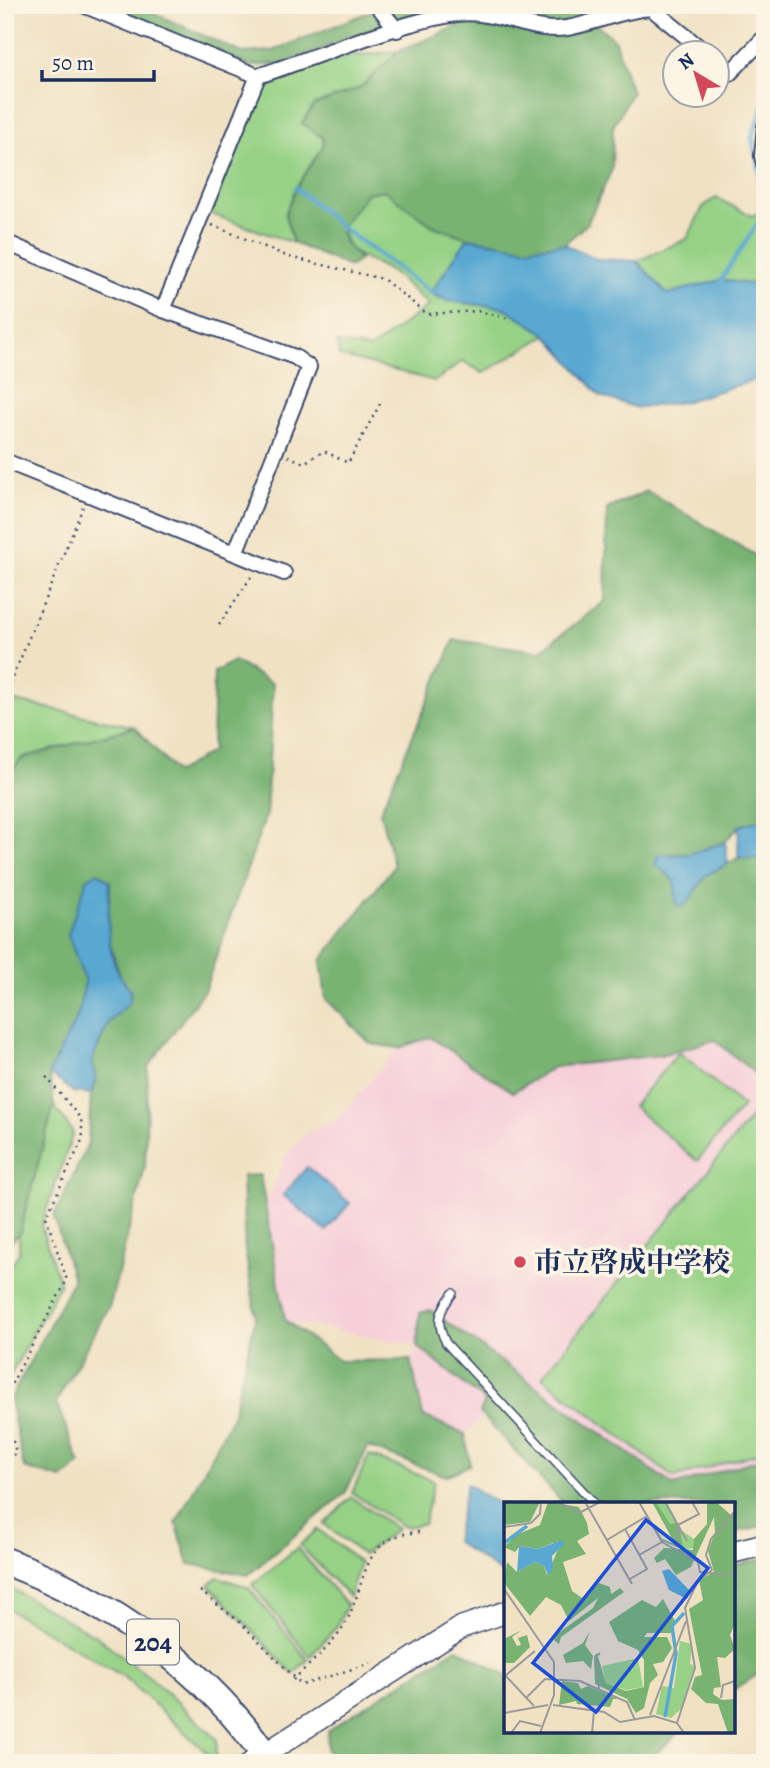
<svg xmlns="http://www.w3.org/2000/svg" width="770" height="1768" font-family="Alegreya,'Noto Serif JP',serif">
	<rect width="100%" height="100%" fill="#fcf5e5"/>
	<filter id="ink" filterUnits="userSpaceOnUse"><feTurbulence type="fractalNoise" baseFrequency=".0143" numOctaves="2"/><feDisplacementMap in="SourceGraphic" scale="14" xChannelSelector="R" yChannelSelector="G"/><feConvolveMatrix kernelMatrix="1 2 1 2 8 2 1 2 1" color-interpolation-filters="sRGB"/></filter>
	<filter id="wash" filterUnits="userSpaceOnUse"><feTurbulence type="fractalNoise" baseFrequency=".00686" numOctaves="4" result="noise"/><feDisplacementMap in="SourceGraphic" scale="28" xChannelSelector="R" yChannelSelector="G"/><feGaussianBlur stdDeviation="1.57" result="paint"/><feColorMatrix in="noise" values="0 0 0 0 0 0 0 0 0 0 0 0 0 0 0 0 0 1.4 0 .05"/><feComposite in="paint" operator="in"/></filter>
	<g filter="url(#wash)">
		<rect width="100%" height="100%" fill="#f0e1c3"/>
		<path fill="#f6cfd9" d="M 430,1037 L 513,1092 L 554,1067 L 660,1055 L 715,1040 L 765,1082 L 765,1478 L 714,1504 L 486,1414 L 465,1434 L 423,1417 L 411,1360 L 417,1346 L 284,1320 L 266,1205 L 285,1157 L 305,1134 L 337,1119 L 399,1048 Z"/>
		<path fill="#96d185" stroke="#588072" stroke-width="2" d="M 399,51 L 360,88 L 314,105 L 303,123 L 323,138 L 323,146 L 296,188 L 285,214 L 293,243 L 211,214 L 262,83 L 343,57 Z
			M 384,190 L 433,226 L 468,238 L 431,294 L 448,301 L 505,308 L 547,335 L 483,373 L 463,361 L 435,381 L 339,356 L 337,343 L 370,349 L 429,305 C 416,294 404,281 391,272 C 367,255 349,262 341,227 L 367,193 Z
			M 716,198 L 752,216 L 765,210 L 765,286 L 721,280 L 667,294 L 637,261 L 687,239 L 703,207 Z
			M 15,701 L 135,727 L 22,758 L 5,779 L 5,723 Z
			M 679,1052 L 743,1106 L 697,1161 L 633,1106 Z
			M 765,1100 L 765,1451 L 674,1478 L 542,1377 Z
			M 54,1105 L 73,1133 L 41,1226 L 60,1284 L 5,1385 L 5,1275 L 19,1253 L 19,1234 Z
			M 369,1455 L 434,1481 L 424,1524 L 404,1527 L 352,1493 Z
			M 351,1497 L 397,1529 L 363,1555 L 324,1524 Z
			M 318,1529 L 360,1563 L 349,1597 L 300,1545 Z
			M 297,1548 L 347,1605 L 337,1626 L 310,1657 L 252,1585 Z
			M 218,1577 L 248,1587 L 308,1660 L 293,1674 L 209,1585 Z
			M 5,1585 L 96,1636 L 152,1679 L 217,1739 L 216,1761 L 124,1677 L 5,1607 Z"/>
		<path fill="#78b372" stroke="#4a7168" stroke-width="2" d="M 103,5 L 136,5 L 242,53 L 273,51 L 374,10 L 371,5 L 448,5 L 403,17 L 286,63 L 250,66 Z
			M 459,5 L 600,5 L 590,19 L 614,39 L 632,92 L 613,127 L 612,169 L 587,224 L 564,244 L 525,248 L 468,238 L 433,226 L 384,190 L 367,193 L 341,227 L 344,242 L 360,259 L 350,267 L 293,243 L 285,214 L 296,188 L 323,146 L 323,138 L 302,123 L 314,105 L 360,88 L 399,51 L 458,26 Z
			M 647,491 L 765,561 L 765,819 L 739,826 L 725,842 L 690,854 L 658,855 L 706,875 L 738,858 L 765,858 L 765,1082 L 715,1040 L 660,1055 L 554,1067 L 513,1092 L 430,1037 L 399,1048 L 371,1044 L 326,999 L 321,961 L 394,866 L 380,812 L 454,640 L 540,651 L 605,601 L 607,509 Z
			M 234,661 L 273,684 L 266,815 L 205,989 L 148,1067 L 145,1166 L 110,1305 L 56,1402 L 80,1464 L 62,1479 L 24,1468 L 10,1400 L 73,1280 L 54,1216 L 88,1144 L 91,1094 L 96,1082 L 92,1060 L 109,1022 L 121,979 L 108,937 L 110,882 L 68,934 L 85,982 L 78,1015 L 49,1073 L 54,1105 L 19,1234 L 5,1247 L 5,779 L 22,758 L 135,727 L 176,773 L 212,751 L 214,672 Z
			M 260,1175 L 285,1320 L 340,1361 L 411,1360 L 423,1416 L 465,1434 L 470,1465 L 446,1476 L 368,1447 L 345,1493 L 248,1575 L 189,1564 L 176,1523 L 232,1417 L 256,1316 L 245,1250 L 242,1176 Z
			M 430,1310 L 674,1486 L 765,1457 L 765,1525 L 733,1533 L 733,1504 L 564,1504 L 480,1413 L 485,1401 L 417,1346 L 420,1313 Z
			M 765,1558 L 765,1670 L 733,1690 L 733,1566 Z
			M 457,1648 L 506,1675 L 506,1731 L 681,1731 L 645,1763 L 335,1763 L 327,1750 L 328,1730 Z"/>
		<path fill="#58a8d2" stroke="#3a6c98" stroke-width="2" d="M 468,238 L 525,248 L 564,244 L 597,259 L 637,261 L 667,294 L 721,280 L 765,286 L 765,377 L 683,402 L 637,408 L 600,396 L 547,335 L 505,308 L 448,301 L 430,293 Z
			M 765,819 L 765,858 L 738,858 L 739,826 Z
			M 725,842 L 728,864 L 706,875 L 686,905 L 677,906 L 674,880 L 655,864 L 658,855 L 690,854 Z
			M 98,872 L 110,882 C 108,919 103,961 131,990 L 129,1003 L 109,1022 L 92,1060 L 96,1082 L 91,1094 L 73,1092 L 49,1073 L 78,1015 L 85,982 L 68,934 L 87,879 Z
			M 307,1167 L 350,1203 L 326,1231 L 283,1195 Z
			M 467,1484 L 506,1509 L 506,1576 L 455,1541 Z"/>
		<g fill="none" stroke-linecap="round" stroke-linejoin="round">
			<path stroke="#58a8d2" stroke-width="4.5" d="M 756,156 L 752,137 L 765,103
				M 758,164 L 765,200
				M 296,188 L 341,227 L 433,294
				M 724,285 L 721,280 L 765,212"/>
		</g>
	</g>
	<g filter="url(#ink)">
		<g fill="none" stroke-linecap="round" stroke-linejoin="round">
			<g stroke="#3b4a6d" stroke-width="10">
				<path id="lane" d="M 453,1293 C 439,1312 435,1321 446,1343 L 595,1504"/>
			</g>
			<g stroke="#3b4a6d" stroke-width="18">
				<path id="street" d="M 83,5 L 258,76 C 317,57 397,22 457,14 C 496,9 531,34 567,28 C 596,23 621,10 651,8 L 705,52
					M 377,5 L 397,30
					M 718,63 L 730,73 L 765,37
					M 765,127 L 762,156 L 765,167
					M 5,242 L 163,310 L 295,357 L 309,367 L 236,551
					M 163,310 L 258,76
					M 5,461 L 284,573
					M 760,1763 L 765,1759"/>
			</g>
			<g stroke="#3b4a6d" stroke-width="24">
				<path id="secondary" d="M 733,1552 L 765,1544
					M 251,1763 L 462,1627 L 506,1612"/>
			</g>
			<g stroke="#3b4a6d" stroke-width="30">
				<path id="highway" d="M 5,1561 C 108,1600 209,1670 270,1763"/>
			</g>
			<path stroke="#3b4a6d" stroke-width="2.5" stroke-dasharray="2 5" stroke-linecap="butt" d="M 212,225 L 289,257 L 383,279 L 427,314 L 478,311 L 511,319
				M 288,456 L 304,463 L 324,451 L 348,463 L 381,402
				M 219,625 L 251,577
				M 5,696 L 83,507
				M 5,1396 L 67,1280 L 46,1217 L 83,1138 L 81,1119 L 43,1073
				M 5,1414 L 16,1452 L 5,1467
				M 200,1591 L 241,1623 L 302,1685 L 371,1663
				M 293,1680 C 309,1664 330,1648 342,1629 C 369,1588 356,1532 424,1532
				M 5,1691 L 11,1695 L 5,1741"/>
			<use href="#lane" stroke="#fff" stroke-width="7"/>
			<use href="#street" stroke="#fff" stroke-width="14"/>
			<use href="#secondary" stroke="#fff" stroke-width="21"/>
			<use href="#highway" stroke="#fff" stroke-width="26"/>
		</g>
	</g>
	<circle fill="#d1495b" stroke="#fcf5e5" stroke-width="2.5" cx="520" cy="1262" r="7"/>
	<g text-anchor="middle" stroke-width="7" stroke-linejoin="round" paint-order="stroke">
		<rect fill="#fcf5e5" stroke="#5e6a86" stroke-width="2" x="127" y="1619.5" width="52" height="45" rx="5"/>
		<g font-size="26" font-weight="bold" fill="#1b2f5e">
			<text x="153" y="1651">204</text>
		</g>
		<g font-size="28" font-weight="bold" fill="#1b2f5e" stroke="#fcf5e5" text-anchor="start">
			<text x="534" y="1272">市立啓成中学校</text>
		</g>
	</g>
	<g transform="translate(504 1502)">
		<rect width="231" height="231" fill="#f0e1c3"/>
		<path d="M 148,0 L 163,0 L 178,29 L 190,37 L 191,46 L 179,47 ZM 176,139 L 188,142 L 186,162 L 191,164 L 178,206 L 167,216 L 152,212 L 158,184 L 170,186 ZM 134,156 L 139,185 L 122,188 L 102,181 L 98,164 Z" fill="#96d185"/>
		<path d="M 0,0 L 36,0 L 26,20 L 0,23 ZM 44,0 L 75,5 L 83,21 L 85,32 L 73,39 L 82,52 L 59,60 L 68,89 L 78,96 L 95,81 L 106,85 L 107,92 L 116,86 L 120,90 L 57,135 L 55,142 L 50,138 L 53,132 L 89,106 L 94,96 L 65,119 L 57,103 L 42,95 L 26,114 L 0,81 L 3,60 L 13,70 L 31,60 L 40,64 L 43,73 L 45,69 L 54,47 L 49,41 L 34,47 L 16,44 L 11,50 L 0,45 L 12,33 L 36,23 ZM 136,0 L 158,37 L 171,42 L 148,0 L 152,0 L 166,22 L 175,21 L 179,47 L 189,48 L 190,37 L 203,22 L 203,0 L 212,0 L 227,13 L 231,8 L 231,121 L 226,133 L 231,147 L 221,156 L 213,155 L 217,185 L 210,186 L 209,192 L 218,198 L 231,197 L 231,231 L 224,231 L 214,202 L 202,201 L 187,187 L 191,175 L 198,173 L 185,107 L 199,98 L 195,78 L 210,70 L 204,49 L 211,31 L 210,15 L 187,65 L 172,73 L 161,57 L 153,61 L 150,56 L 160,46 L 178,47 L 158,39 ZM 159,97 L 171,119 L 167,131 L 143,131 L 140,135 L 163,135 L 168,146 L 159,160 L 149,162 L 154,173 L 146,181 L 140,206 L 132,211 L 123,197 L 91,182 L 90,154 L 93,151 L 102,181 L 122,189 L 140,185 L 140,158 L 134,148 L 114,139 L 105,120 L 138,98 L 152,105 ZM 18,128 L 8,135 L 13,144 L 17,143 L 14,136 L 23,133 L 26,145 L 10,161 L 0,161 L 0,137 ZM 86,129 L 81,143 L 89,154 L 87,167 L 79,159 L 62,161 L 59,153 L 79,141 ZM 58,179 L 74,181 L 77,187 L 84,184 L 114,197 L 109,197 L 106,205 L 73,202 L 72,199 L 55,203 Z" fill="#78b372"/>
		<path d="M 56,39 L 62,40 L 48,54 L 49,67 L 44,73 L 40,64 L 31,60 L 13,70 L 15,44 L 34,47 ZM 165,67 L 186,89 L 183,97 L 165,88 L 158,69 Z" fill="#58a8d2"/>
		<path fill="none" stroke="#58a8d2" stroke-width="3.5" d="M 0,41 L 23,24M 161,215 L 172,152 L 168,124 L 180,111"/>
		<path fill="none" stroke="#9b9a9b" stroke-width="2" d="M 54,0 L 75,11 L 96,0M 81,0 L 128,82M 135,0 L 158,40 L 194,60 L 196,70 L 231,73M 161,0 L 183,39M 174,23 L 195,12 L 188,0M 0,25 L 27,21 L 36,12 L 37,0M 121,27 L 143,67 L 126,77M 103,38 L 143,14M 172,45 L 174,23M 135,53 L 158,40M 0,87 L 50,160 L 50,193 L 36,231M 0,172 L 30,204M 2,173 L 31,149M 95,187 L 92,155 L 96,151M 23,195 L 41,177 L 76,179 L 123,200 L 131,218M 217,196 L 219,183 L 231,179M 49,203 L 100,210 L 116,220 L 150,214 L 173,221 L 180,231M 0,211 L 44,203M 146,213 L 182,119M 173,221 L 191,166 L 181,106 L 194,79 L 208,68 L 202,53 L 207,37 L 231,9M 7,231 L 16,219 L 37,224M 88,231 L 90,209"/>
		<path fill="#1d4ed8" fill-opacity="0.15" stroke="#1d4ed8" stroke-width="3.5" d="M 142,18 L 204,66 L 92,210 L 29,161 Z"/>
		<rect width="231" height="231" fill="none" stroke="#1b2f5e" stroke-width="3.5"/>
	</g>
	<rect width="770" height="1768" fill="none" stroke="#fcf5e5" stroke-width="28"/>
	<g transform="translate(696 74) rotate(322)"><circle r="33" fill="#fcf5e5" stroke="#a2a6af" stroke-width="2"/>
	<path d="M0-5L12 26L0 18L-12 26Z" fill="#d1495b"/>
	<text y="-10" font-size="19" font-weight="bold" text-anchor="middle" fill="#1b2f5e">N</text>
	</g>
	<path d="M42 70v10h112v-10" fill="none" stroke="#1b2f5e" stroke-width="3.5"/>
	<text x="52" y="70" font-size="21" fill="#1b2f5e" stroke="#fcf5e5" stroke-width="5" paint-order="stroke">50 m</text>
</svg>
